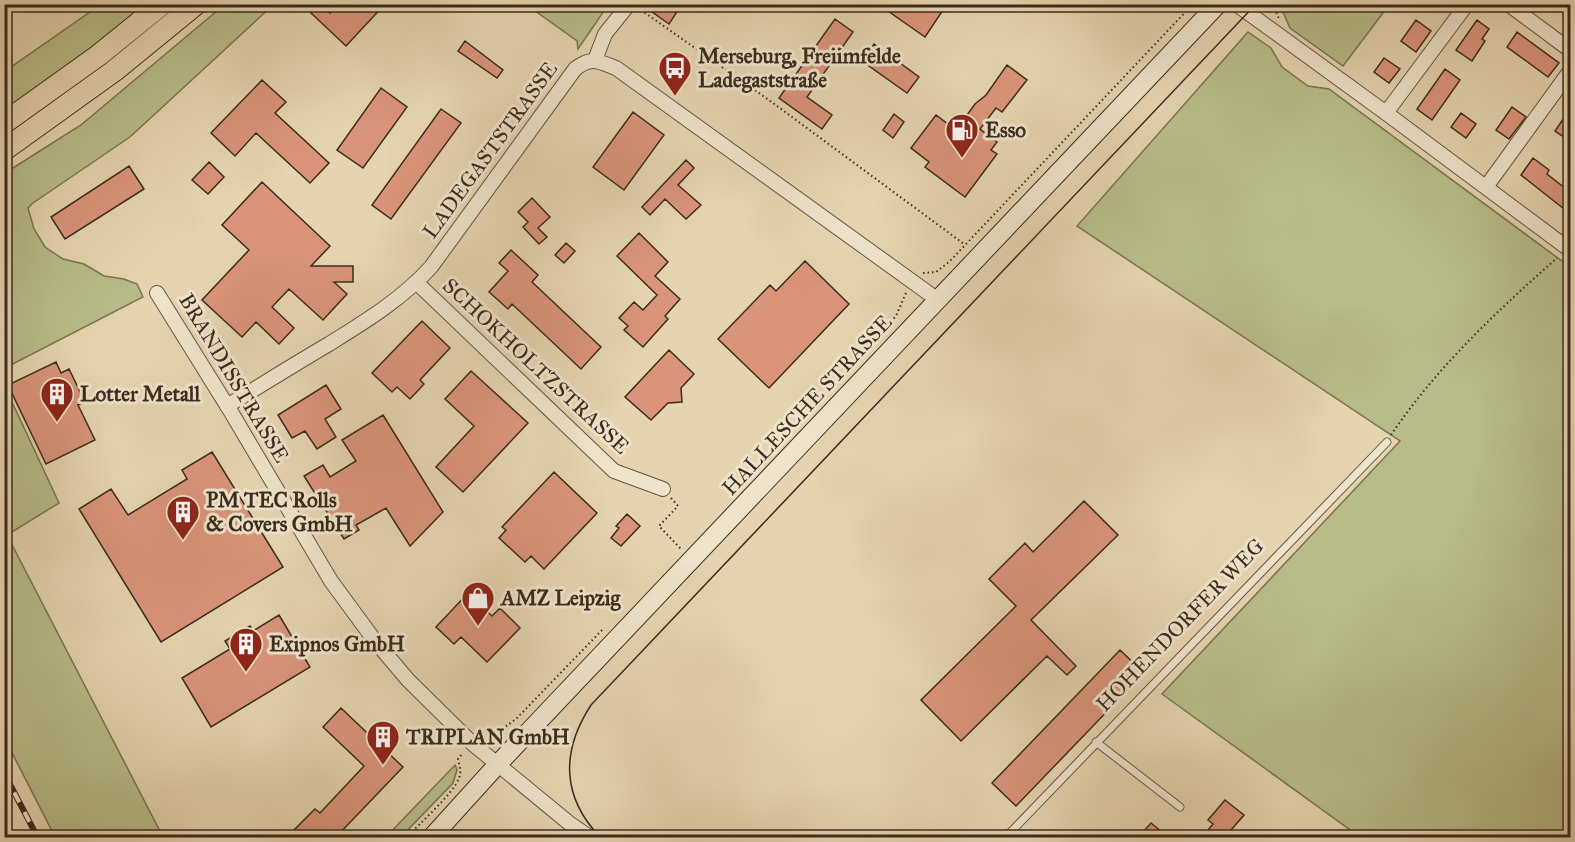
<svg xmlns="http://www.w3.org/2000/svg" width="1575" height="842" font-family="'IM FELL Great Primer',serif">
	<rect width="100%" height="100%" fill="#e5d4af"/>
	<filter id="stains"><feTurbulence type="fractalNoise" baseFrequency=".00333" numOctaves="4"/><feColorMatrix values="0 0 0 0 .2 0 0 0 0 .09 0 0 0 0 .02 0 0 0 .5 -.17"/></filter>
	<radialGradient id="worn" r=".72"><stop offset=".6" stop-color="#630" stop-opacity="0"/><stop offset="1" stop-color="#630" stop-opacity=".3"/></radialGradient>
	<path fill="#b7bc88" stroke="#797452" stroke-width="1.5" d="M 100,5 L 148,5 L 5,116 L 4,72 Z
		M 224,5 L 273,5 L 130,137 L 33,203 L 28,208 L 34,229 L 45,247 L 63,259 L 84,264 L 104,276 L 124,279 L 137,284 L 143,297 L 5,368 L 5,173 L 81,125 Z
		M 527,5 L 608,4 L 608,5 L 578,49 L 577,41 Z
		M 1280,5 L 1389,5 L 1343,66 L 1290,28 Z
		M 1248,32 L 1271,48 L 1282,67 L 1308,86 L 1329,89 L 1570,267 L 1570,837 L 1360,837 L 1162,694 L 1400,441 L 1077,226 Z
		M 5,387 L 59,503 L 7,535 L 163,837 L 55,837 L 5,739 Z
		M 455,765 L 457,770 L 453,783 L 401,837 L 386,837 Z"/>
	<path fill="#da947a" stroke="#3b2b1d" stroke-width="1.5" d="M 318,4 L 321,4 L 330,13 L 337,4 L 385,4 L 346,46 L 311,13 Z
		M 641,4 L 682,4 L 669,24 Z
		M 878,4 L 947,4 L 925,37 Z
		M 835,19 L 853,32 L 807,97 L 832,115 L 822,129 L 779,98 Z
		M 1416,20 L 1431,31 L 1416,52 L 1401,41 Z
		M 1477,20 L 1489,29 L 1482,39 L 1485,41 L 1472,61 L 1456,50 Z
		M 1517,32 L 1559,63 L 1548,77 L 1507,47 Z
		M 465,41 L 503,70 L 497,78 L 458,51 Z
		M 874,44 L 919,77 L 907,93 L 862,61 Z
		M 1384,58 L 1400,69 L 1389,83 L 1374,72 Z
		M 1007,65 L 1027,80 L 1002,112 L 996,108 L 980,129 L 997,142 L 991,150 L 997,154 L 965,197 L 925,167 L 929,162 L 911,148 L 936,115 L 956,130 L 975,104 L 986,95 Z
		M 1445,69 L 1460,80 L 1432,120 L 1417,109 Z
		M 262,80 L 286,102 L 275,113 L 329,163 L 310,183 L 256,133 L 235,156 L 211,133 Z
		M 381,88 L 407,107 L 363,168 L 337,150 Z
		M 1512,107 L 1526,117 L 1509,139 L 1496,130 Z
		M 441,109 L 461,123 L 391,219 L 372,205 Z
		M 1570,109 L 1570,141 L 1555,131 Z
		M 633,112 L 664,135 L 624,190 L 593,167 Z
		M 1461,113 L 1476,124 L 1466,138 L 1451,127 Z
		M 894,114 L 904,122 L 893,138 L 883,130 Z
		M 1533,158 L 1549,170 L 1547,174 L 1570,192 L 1570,200 L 1564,209 L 1521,175 Z
		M 686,160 L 694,168 L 678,185 L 701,205 L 686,219 L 665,199 L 650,215 L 642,207 Z
		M 209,162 L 224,177 L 208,194 L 192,180 Z
		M 129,166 L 144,189 L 65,239 L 51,217 Z
		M 262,182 L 330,246 L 311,266 L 353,266 L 353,282 L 334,282 L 347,294 L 323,320 L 289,289 L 272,307 L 294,328 L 279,344 L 256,322 L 242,337 L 202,300 L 249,250 L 222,225 Z
		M 532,198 L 550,217 L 538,228 L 547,237 L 539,244 L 523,227 L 528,222 L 518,212 Z
		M 639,233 L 668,262 L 655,276 L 680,299 L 665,316 L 668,319 L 643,347 L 624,330 L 628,326 L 619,318 L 634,302 L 643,310 L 657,295 L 617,256 Z
		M 566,243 L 575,251 L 564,263 L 555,255 Z
		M 511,250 L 538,275 L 532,282 L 601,347 L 581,369 L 512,304 L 508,309 L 489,292 L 508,271 L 499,263 Z
		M 805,261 L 849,304 L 769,388 L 718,339 L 770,285 L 776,291 Z
		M 422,321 L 450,348 L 420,380 L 424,384 L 410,399 L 397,387 L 392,392 L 372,373 Z
		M 669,350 L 694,374 L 681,388 L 682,402 L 668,403 L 651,420 L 625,397 Z
		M 56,362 L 61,373 L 69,369 L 85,402 L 78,405 L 95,440 L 46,464 L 8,385 Z
		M 471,371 L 528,423 L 463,492 L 436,467 L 474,426 L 445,399 Z
		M 326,385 L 341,409 L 325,419 L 336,437 L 317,449 L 305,431 L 292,438 L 278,415 Z
		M 383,415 L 443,512 L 410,546 L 386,508 L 356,525 L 359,530 L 344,539 L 304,476 L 323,465 L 330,477 L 356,461 L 342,440 Z
		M 212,452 L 283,567 L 161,642 L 79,509 L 111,489 L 128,515 L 187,479 L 182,470 Z
		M 554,472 L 597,513 L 544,569 L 531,556 L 525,562 L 499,538 L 506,530 L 502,527 Z
		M 1084,501 L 1118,535 L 1031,620 L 1076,666 L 1067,675 L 1047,656 L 961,741 L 921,700 L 1016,606 L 989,579 L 1025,543 L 1033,552 Z
		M 627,514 L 640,526 L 621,546 L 611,538 L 619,528 L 616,526 Z
		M 468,593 L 492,616 L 500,608 L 520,628 L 487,662 L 461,637 L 454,644 L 436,627 Z
		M 279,615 L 310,667 L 211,727 L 182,678 L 230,649 L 225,641 L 250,626 L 253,631 Z
		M 1120,650 L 1144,673 L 1016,806 L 992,783 Z
		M 341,708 L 403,767 L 336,837 L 287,837 L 315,809 L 320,813 L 364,766 L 323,727 Z
		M 1225,800 L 1244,815 L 1225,837 L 1202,837 L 1213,824 L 1208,820 Z
		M 1151,823 L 1168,837 L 1148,837 L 1142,833 Z"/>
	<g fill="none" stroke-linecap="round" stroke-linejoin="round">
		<g stroke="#665542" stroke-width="9">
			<path id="lane" d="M 1096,742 L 1180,807
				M 1005,838 L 1387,442"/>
		</g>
		<g stroke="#665542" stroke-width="16">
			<path id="street" d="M 1236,4 L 1386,113 L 1570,250
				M 1508,4 L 1570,50
				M 595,60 L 605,34 L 629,4
				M 1386,113 L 1467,4
				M 1486,187 L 1570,71
				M 417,283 L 614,471 L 663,489
				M 157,293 L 231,412 L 331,581 L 375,641 L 408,680 L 473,744 L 569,823 L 591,838
				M 227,406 C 261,385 295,364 329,344 C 366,321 402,299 431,267 L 575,69 C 591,56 598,61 616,68 L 938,300"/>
		</g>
		<g stroke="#3b2b1d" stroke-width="20">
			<path id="secondary" d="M 431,838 L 498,764 L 1218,4"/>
		</g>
		<g stroke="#3b2b1d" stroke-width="23">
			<path id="primary" d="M 4,123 L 99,55 L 162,4
				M 4,150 L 114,71 L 196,4"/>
		</g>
		<path stroke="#3b2b1d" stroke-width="2" stroke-dasharray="1.5 3" stroke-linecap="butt" d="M 1273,4 L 1279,19
			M 641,10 L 773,103 L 964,244
			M 923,273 L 936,272 L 950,261 L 1193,4
			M 824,395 L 896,316 L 906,293
			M 1391,435 C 1437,367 1496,312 1557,258
			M 671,498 L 678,506 L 659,526 L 681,549
			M 482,735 L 487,730 L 501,730 L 516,719 L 604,628
			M 406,838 C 419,824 454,793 459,778 C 462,771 459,765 458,759 L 463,753"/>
		<use href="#lane" stroke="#eee3cb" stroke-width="7"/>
		<use href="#street" stroke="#eee3cb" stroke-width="14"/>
		<use href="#secondary" stroke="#eee3cb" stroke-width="18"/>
		<use href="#primary" stroke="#e5d4af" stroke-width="21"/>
		<path stroke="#3b2b1d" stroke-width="1.5" d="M 601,838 C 561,797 561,751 591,705 L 1256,4"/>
		<g stroke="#3b2b1d" stroke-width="6">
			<path id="rail" d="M 4,773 L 38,838"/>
		</g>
		<use href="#rail" stroke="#eee3cb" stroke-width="4" stroke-dasharray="11" stroke-linecap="butt"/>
	</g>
	<defs>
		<g id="bus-pin" transform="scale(1.725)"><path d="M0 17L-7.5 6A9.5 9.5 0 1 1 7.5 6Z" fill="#8f2418" stroke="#eee3cb"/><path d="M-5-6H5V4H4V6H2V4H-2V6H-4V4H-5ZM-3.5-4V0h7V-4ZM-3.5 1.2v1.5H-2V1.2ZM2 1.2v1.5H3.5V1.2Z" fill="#fff"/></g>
		<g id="fuel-pin" transform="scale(1.725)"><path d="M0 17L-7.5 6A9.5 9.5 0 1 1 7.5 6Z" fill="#8f2418" stroke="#eee3cb"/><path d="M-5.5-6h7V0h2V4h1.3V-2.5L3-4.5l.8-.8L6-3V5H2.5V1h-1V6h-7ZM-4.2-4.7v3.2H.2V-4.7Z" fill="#fff"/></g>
		<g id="building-pin" transform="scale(1.725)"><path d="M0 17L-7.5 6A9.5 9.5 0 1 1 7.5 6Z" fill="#8f2418" stroke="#eee3cb"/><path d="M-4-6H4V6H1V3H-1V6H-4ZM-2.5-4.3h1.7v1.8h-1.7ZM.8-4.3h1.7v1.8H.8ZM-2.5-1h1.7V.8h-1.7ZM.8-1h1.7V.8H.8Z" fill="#fff"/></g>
		<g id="shop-pin" transform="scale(1.725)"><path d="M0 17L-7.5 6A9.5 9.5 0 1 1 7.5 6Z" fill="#8f2418" stroke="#eee3cb"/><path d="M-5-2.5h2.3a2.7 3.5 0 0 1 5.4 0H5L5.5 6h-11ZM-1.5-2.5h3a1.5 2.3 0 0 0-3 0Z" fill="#fff"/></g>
	</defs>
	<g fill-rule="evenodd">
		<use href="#bus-pin" x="675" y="68"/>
		<use href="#fuel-pin" x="962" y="130"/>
		<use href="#building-pin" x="57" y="394"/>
		<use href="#building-pin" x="183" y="512"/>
		<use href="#shop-pin" x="478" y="598"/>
		<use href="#building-pin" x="246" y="644"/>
		<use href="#building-pin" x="383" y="737"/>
	</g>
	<g text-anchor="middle" stroke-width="6" stroke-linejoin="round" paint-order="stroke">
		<g font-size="21" font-weight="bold" fill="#3b2b1d" stroke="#eee3cb" text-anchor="start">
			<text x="698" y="63">Merseburg, Freiimfelde<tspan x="698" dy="24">Ladegaststraße</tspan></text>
			<text x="985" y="137">Esso</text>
			<text x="80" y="401">Lotter Metall</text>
			<text x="206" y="507">PM TEC Rolls<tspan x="206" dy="24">&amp; Covers GmbH</tspan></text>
			<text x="501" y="605">AMZ Leipzig</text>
			<text x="269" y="651">Exipnos GmbH</text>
			<text x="406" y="744">TRIPLAN GmbH</text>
		</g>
		<g font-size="21" fill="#3b2b1d" stroke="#eee3cb">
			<text transform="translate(490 150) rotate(-54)" y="7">LADEGASTSTRASSE</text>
			<text transform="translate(536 366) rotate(43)" y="7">SCHOKHOLTZSTRASSE</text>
			<text transform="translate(234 378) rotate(59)" y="7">BRANDISSTRASSE</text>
			<text transform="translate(807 405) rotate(-47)" y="7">HALLESCHE STRASSE</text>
			<text transform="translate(1180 625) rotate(-46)" y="7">HOHENDORFER WEG</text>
		</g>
	</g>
	<rect width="1575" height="842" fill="none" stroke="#e5d4af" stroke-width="24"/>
	<rect x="6" y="6" width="1563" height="830" fill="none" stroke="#3b2b1d" stroke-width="3"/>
	<rect x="12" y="12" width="1551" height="818" fill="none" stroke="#3b2b1d" stroke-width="1.5"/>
	<rect width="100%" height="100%" filter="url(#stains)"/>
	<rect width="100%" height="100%" fill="url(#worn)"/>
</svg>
